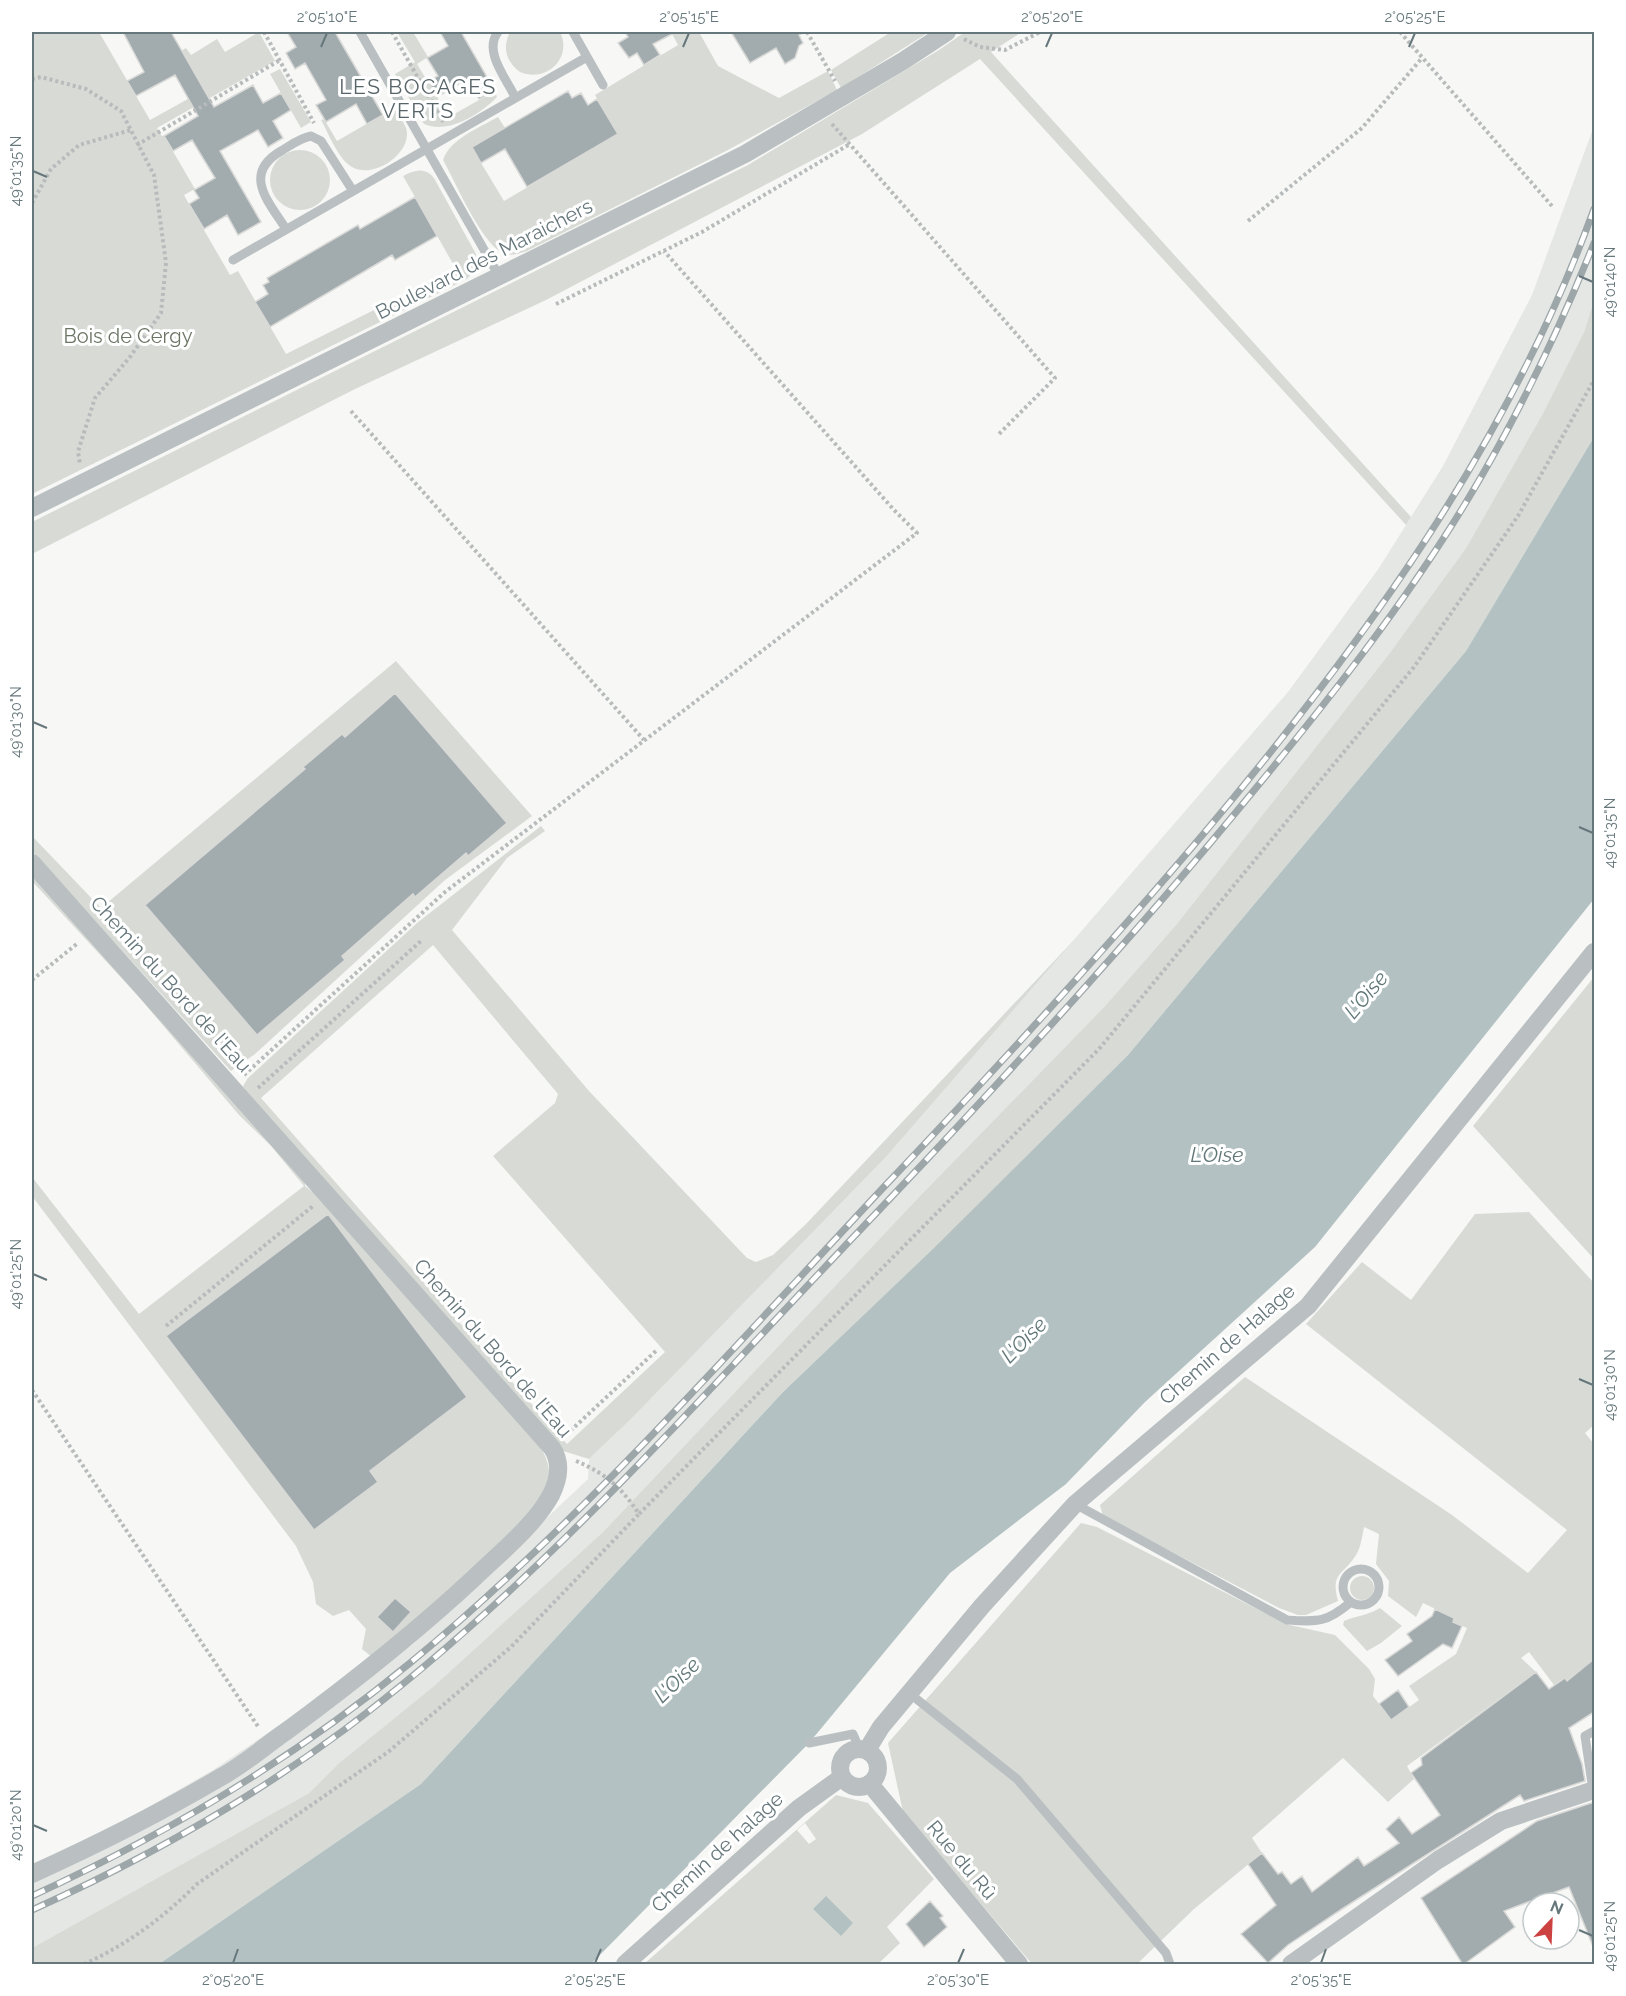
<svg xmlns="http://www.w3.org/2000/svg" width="1626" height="1996" font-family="Raleway,sans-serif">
	<rect width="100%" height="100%" fill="#f7f7f5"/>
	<path fill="#e5e7e5" d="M 1594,126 L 1594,300 L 1584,332 L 1542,415 L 1466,548 L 1389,654 L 1176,925 L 1105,1006 L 918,1198 L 603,1532 L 435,1685 L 338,1764 L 309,1793 L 32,1948 L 32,1866 L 126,1820 L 213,1770 L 349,1678 L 373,1658 L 411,1646 L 588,1479 L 589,1459 L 632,1418 L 886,1157 L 1288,692 L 1379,568 L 1443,466 L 1532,295 Z"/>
	<path fill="#d8dbd5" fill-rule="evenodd" d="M 32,32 L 99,32 L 150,120 L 204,90 L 181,51 L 186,48 L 191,55 L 217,39 L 225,52 L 259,32 L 275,61 L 157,128 L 162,136 L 164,136 L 195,189 L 184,195 L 189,204 L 230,275 L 238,271 L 286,354 L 456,269 L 403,176 C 415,170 425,167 434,178 L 476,254 L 475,270 L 467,279 L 32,494 Z
		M 397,32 L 413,32 L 428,57 L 417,64 L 449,117 L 495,91 L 497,97 C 481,114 447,135 424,124 L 395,74 L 415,62 Z
		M 510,32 L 560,32 C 573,58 546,83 520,72 C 506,62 502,47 510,32 Z
		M 671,32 L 699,32 L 718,66 L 779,98 L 828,71 L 837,90 L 728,150 L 527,251 C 520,253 513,256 505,254 C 483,247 455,181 443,160 C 451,138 479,128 498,117 L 505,128 L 472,148 L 504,201 L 617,134 L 595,95 L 678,45 Z
		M 891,32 L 929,32 L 841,88 L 831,70 Z
		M 965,32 L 1022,32 L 991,52 L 1411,517 L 1406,525 L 980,59 L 862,134 L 546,300 L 353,390 L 32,554 L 32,522 L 748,165 L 939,50 Z
		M 280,69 L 311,122 L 301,128 L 270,74 Z
		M 394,108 C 398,115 407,125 407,133 C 408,156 372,179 352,167 C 338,159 329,134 321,120 L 324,119 L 337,141 Z
		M270 180a30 30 0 1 1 60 0a30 30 0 1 1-60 0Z
		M 1594,300 L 1594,437 L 1466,651 L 1128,1055 L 934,1249 L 783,1392 L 421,1784 L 159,1964 L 32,1964 L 32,1948 L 309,1793 L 338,1764 L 435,1685 L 603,1532 L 918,1198 L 1105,1006 L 1176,925 L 1389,654 L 1466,548 L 1542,415 L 1584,332 Z
		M 396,661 L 532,816 L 445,880 L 255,1054 L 231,1071 L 32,851 L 32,836 L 101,908 ZM 395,694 L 507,823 L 468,856 L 357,727 ZM 342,734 L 454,863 L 416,896 L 303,768 ZM 267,801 L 376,927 L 355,945 L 247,819 Z
		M 541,826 L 545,831 L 507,858 L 452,930 L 589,1091 L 747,1258 L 756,1262 L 773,1255 L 806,1224 L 1074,940 L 886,1157 L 632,1418 L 589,1459 L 563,1451 L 252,1102 L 243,1086 L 248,1078 L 417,923 ZM 433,945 L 558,1094 L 555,1103 L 493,1156 L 665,1352 L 567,1444 L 261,1098 Z
		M 32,874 L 305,1180 L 305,1186 L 330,1206 L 527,1426 C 539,1445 554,1462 548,1486 L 506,1541 L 373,1658 L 362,1649 L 366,1629 L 349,1610 L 333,1616 L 316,1604 L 313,1582 L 296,1546 L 32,1196 L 32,1177 L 139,1314 L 304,1186 L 271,1146 L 239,1115 L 138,996 L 32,881 ZM 328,1214 L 467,1397 L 370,1471 L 378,1482 L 314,1530 L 166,1336 Z
		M 1594,977 L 1594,1259 L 1473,1126 Z
		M 1529,1212 L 1594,1283 L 1594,1425 L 1585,1433 L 1594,1444 L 1594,1660 L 1567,1680 L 1564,1678 L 1554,1685 L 1529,1652 L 1521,1658 L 1536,1672 L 1407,1766 L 1414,1779 L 1388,1802 L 1343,1758 L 1252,1838 L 1262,1853 L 1194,1909 L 1137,1964 L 1032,1964 L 903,1812 L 888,1743 L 1081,1523 L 1097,1527 L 1263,1612 L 1290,1625 L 1335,1635 L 1369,1669 L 1375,1679 L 1373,1696 L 1391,1720 L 1419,1700 L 1409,1686 L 1456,1654 L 1467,1628 L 1453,1622 L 1454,1618 L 1423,1603 L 1416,1617 L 1388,1596 L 1389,1581 L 1376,1564 L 1379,1534 L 1364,1527 C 1362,1537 1361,1547 1356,1555 C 1344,1575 1330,1572 1338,1601 L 1306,1615 L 1298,1615 L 1279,1608 L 1103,1516 L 1100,1505 L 1245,1377 L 1452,1515 L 1528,1573 L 1567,1530 L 1306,1324 L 1362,1262 L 1411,1300 L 1475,1214 Z
		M1350 1588a12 12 0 1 1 24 0a12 12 0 1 1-24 0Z
		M 1380,1608 L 1402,1626 L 1381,1643 L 1367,1651 L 1343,1625 L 1344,1621 C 1356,1616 1369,1615 1380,1608 Z
		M 836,1795 L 868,1803 L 934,1879 L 887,1927 L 900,1943 L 878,1964 L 644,1964 ZM 805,1823 L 816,1839 L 809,1844 L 797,1830 Z"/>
	<path fill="#b3c1c2" d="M 1594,437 L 1594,899 L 1315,1247 L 1145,1402 L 1066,1484 L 950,1573 L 809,1743 L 591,1964 L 159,1964 L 421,1784 L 783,1392 L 934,1248 L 1128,1055 L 1466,651 Z
		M 826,1896 L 853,1923 L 841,1936 L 813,1909 Z"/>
	<path fill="#a2acaf" stroke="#d9d9d7" stroke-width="1.5" d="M 123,32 L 171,32 L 214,107 L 253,85 L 263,103 L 281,93 L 291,110 L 273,121 L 283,138 L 268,147 L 258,130 L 220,151 L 261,222 L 238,235 L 227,215 L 204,229 L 189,204 L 199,198 L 194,190 L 215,178 L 192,140 L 173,151 L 164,136 L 198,116 L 175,75 L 136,96 L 127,81 L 144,72 Z
		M 287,32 L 335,32 L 383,115 L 367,124 L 356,104 L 326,122 L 316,105 L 326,100 L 305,63 L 295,69 L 286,53 L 296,47 Z
		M 440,32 L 461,32 L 495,91 L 479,99 L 468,79 L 437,97 L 428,81 L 438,76 L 427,58 L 448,46 Z
		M 625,32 L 676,32 L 653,44 L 660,55 L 644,65 L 637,53 L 629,58 L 618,43 L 628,37 Z
		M 731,32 L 805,32 L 799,35 L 803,43 L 799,46 L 795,58 L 785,64 L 776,48 L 750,63 Z
		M 568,91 L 572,98 L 581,93 L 588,105 L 597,99 L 618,134 L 527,187 L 505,149 L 481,163 L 472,147 Z
		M 415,197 L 437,236 L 395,260 L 392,255 L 270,327 L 255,302 L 268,294 L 263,285 L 269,282 L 267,278 L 358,225 L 360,229 Z
		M 395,693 L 507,823 L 468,856 L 466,853 L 415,897 L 413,894 L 342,956 L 345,960 L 257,1035 L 145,905 L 305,769 L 303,767 L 342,734 L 345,737 Z
		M 328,1214 L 467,1397 L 370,1471 L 378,1482 L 314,1530 L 166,1336 Z
		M 395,1598 L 411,1612 L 393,1632 L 377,1617 Z
		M 1435,1609 L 1454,1618 L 1453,1622 L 1462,1626 L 1452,1648 L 1443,1644 L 1398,1676 L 1385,1660 L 1412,1641 L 1407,1634 L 1432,1616 Z
		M 1594,1659 L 1594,1712 L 1569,1728 L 1582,1764 L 1585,1781 L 1524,1801 L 1520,1795 L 1342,1909 L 1288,1945 L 1268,1963 L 1241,1934 L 1276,1905 L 1248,1864 L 1262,1853 L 1278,1874 L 1282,1872 L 1291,1884 L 1302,1876 L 1312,1892 L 1358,1857 L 1364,1866 L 1399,1843 L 1386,1829 L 1399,1817 L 1412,1834 L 1440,1815 L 1411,1773 L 1422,1765 L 1421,1758 L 1536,1672 L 1549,1689 L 1565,1678 L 1567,1681 Z
		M 1398,1690 L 1409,1707 L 1391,1720 L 1379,1704 Z
		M 1594,1802 L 1594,1949 L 1569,1887 L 1504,1911 L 1515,1927 L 1463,1965 L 1421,1898 L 1537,1821 Z
		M 930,1901 L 943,1916 L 940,1918 L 947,1927 L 924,1947 L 906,1924 Z"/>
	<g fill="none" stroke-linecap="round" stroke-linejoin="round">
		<path stroke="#b7bbbc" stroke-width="4" stroke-dasharray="3 3" stroke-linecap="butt" d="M 264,32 L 314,123
			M 392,32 L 443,122
			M 807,32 L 835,81
			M 1400,32 L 1552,206
			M 964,39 L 980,47 L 1005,50 L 1040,32
			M 32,79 L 41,77 L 86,89 L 121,111 L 154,175 L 166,263 L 161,313 L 130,357 L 95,398 L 81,442 L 78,452 L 80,464
			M 832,124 L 1055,378 L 999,434
			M 137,145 L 280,60
			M 32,203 L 51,169 L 79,145 L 131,130
			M 1248,221 L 1362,128 L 1422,58
			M 556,304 L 702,232 L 850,144
			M 351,411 L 644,740
			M 32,980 L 78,943
			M 244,1075 L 445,892 L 917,533 L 894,510 L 664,251
			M 258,1088 L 422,940
			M 166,1326 L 313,1206
			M 32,1390 L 259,1728
			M 566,1435 L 658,1349
			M 576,1461 C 605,1473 622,1488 639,1514 L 1099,1049 L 1414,667 L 1518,516 L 1594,380
			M 84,1964 C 127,1945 164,1917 197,1884 L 388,1752 L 511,1647 L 639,1514"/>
		<path stroke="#bac0c2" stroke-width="9" d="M 360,32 L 499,276
			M 498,32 C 483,51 506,78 515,97
			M 573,32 L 603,85
			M 286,229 C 268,201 242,174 281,151 C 291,145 300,138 311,136 L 321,141 L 353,191
			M 233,260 L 587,57
			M 1075,1504 L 1287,1620 C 1318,1622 1326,1623 1351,1602
			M1343 1587a18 18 0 1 1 36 0a18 18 0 1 1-36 0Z
			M 909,1693 L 1017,1779 L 1166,1953 L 1170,1964
			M 809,1743 L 853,1734 L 859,1748
			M 1593,1790 L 1585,1736 L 1594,1731"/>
		<path stroke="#bac0c2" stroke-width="18" d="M 32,508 L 745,154 L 903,61 L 947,32
			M 32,863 L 552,1448 C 562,1463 559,1479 551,1495 C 533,1527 500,1553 474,1578 C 415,1633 353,1682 288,1730 C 266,1745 245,1764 221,1777 C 160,1813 96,1845 32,1874
			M840 1768a19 19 0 1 1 38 0a19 19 0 1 1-38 0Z
			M 867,1750 L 881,1727 L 982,1606 L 1075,1504 L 1308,1306 L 1594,952
			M 870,1784 L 1019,1964
			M 625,1964 L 799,1808 L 842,1777
			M 1291,1964 L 1438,1860 L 1501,1821 L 1594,1790"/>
		<g stroke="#9da6a8" stroke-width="7">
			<path id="rail" d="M 32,1896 C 167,1834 295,1758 410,1663 C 581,1522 731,1350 882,1189 C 992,1073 1101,955 1205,832 C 1364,643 1509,443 1594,209
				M 32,1910 C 141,1861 248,1801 344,1730 C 537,1586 696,1402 862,1228 C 996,1087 1128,944 1251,794 C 1327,702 1403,606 1465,504 C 1516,420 1558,333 1594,243"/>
		</g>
		<use href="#rail" stroke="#fff" stroke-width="4.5" stroke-dasharray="14" stroke-linecap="butt"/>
	</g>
	<path fill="none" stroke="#66777c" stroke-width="2" d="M 321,47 L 327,33M 683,47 L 689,33M 1046,47 L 1052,33M 1409,47 L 1415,33M 33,171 L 47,177M 1579,276 L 1593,282M 33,722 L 47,728M 1579,827 L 1593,833M 33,1274 L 47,1280M 1579,1379 L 1593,1385M 33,1825 L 47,1831M 1579,1930 L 1593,1936M 233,1963 L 238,1949M 595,1963 L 601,1949M 958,1963 L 964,1949M 1321,1963 L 1326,1949"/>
	<g text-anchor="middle" stroke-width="6" stroke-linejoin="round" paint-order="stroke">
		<g font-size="20" fill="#66777c" stroke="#fff">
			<text transform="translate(484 259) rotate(-27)" y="7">Boulevard des Maraichers</text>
			<text transform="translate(171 984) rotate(48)" y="7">Chemin du Bord de l'Eau</text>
			<text transform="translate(1227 1344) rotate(-41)" y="7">Chemin de Halage</text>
			<text transform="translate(493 1348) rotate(49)" y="7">Chemin du Bord de l'Eau</text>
			<text transform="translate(717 1852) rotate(-42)" y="7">Chemin de halage</text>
			<text transform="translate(962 1860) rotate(50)" y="7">Rue du Rû</text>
		</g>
		<g font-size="20" fill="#6b7564" stroke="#fff">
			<text x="128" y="343">Bois de Cergy</text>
		</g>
		<g font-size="21" letter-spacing="1.5" fill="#576468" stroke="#fff">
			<text x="418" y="94">LES BOCAGES<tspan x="418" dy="24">VERTS</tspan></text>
		</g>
		<g font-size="21" font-style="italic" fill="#607677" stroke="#fff">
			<text transform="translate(1366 995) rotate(-50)" y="7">L'Oise</text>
			<text x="1217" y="1162">L’Oise</text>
			<text transform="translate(1024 1340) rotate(-45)" y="7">L'Oise</text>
			<text transform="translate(677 1680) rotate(-44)" y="7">L'Oise</text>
		</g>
	</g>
	<rect width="1626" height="1996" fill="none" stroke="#ffffff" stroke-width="66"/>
	<g transform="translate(1551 1921) rotate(23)"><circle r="28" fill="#ffffff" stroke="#c2c9cb" stroke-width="1.5"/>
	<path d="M0-4.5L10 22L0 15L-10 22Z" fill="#cc4240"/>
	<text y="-9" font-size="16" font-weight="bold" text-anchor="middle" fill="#66777c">N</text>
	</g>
	<rect x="33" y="33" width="1560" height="1930" fill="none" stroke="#66777c" stroke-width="2"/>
	<g font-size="15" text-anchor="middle" fill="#66777c">
		<text x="327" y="22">2°05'10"E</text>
		<text x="689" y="22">2°05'15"E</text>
		<text x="1052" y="22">2°05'20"E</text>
		<text x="1415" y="22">2°05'25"E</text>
		<text transform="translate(16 171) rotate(-90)" y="5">49°01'35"N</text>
		<text transform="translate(1610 282) rotate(-90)" y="5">49°01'40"N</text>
		<text transform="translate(16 722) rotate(-90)" y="5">49°01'30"N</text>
		<text transform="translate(1610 833) rotate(-90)" y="5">49°01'35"N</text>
		<text transform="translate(16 1274) rotate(-90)" y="5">49°01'25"N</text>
		<text transform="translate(1610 1385) rotate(-90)" y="5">49°01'30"N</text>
		<text transform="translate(16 1825) rotate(-90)" y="5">49°01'20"N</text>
		<text transform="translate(1610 1936) rotate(-90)" y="5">49°01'25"N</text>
		<text x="233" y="1985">2°05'20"E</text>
		<text x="595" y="1985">2°05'25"E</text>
		<text x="958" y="1985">2°05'30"E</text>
		<text x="1321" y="1985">2°05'35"E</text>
	</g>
</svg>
